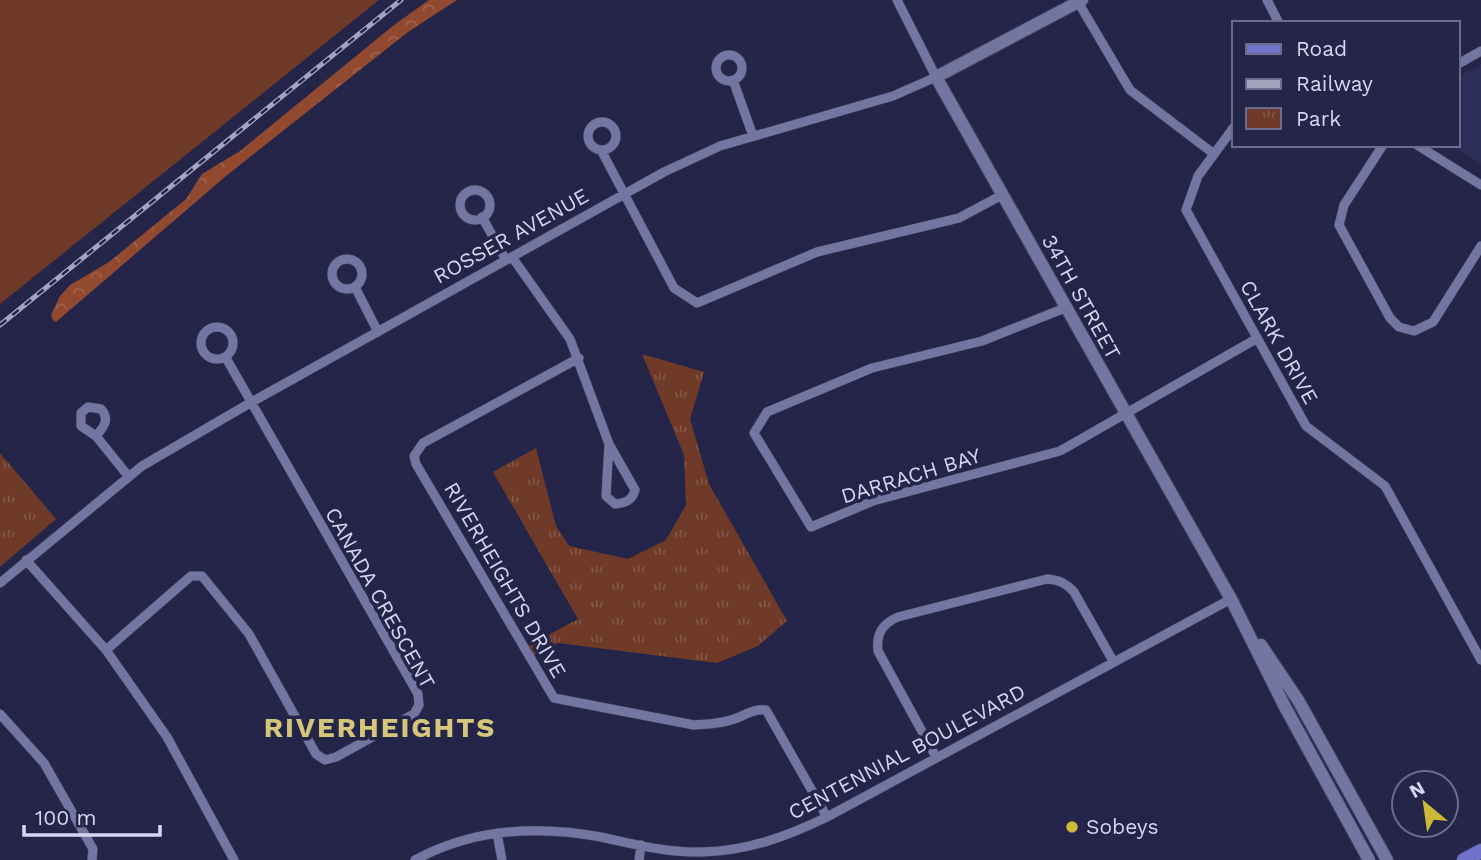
<svg xmlns="http://www.w3.org/2000/svg" width="1481" height="860" font-family="'Work Sans',sans-serif">
	<defs>
		<pattern id="forest-crowns" width="20" height="18" patternUnits="userSpaceOnUse" patternTransform="scale(1.75)"><rect width="20" height="18" fill="#914930"/><path d="M2 6a3 3 0 1 1 6 0M12 15a3 3 0 1 1 6 0" fill="none" stroke="#a0624e"/></pattern>
		<pattern id="park-tufts" width="24" height="20" patternUnits="userSpaceOnUse" patternTransform="scale(1.75)"><rect width="24" height="20" fill="#703a28"/><path d="M3 7l-1-3M5 7V3M7 7l1-3M15 17l-1-3M17 17v-4M19 17l1-3" fill="none" stroke="#845648"/></pattern>
	</defs>
	<rect width="100%" height="100%" fill="#242549"/>
	<path fill="#2c2d57" d="M 1481,64 L 1481,165 L 1451,145 L 1458,145 L 1458,77 Z"/>
	<path fill="#703a28" d="M 0,0 L 379,0 L 0,304 Z"/>
	<path fill="url(#forest-crowns)" d="M 429,0 L 457,0 L 408,32 L 226,176 L 56,322 L 53,320 L 51,315 L 60,296 L 70,285 L 109,262 L 186,199 L 202,174 L 240,151 L 394,25 Z"/>
	<path fill="url(#park-tufts)" d="M 642,354 L 704,372 L 690,419 L 709,484 L 787,621 L 758,646 L 717,663 L 558,643 L 531,657 L 526,647 L 578,619 L 493,472 L 536,448 L 556,526 L 569,546 L 628,559 L 666,540 L 686,505 L 684,455 Z
		M 0,453 L 56,519 L 0,567 Z"/>
	<g fill="none" stroke-linecap="round" stroke-linejoin="round">
		<g stroke="#414160" stroke-width="10">
			<path id="street" d="M 1267,0 L 1279,23
				M 1078,2 L 1130,90 L 1214,154
				M716 68a13 13 0 1 1 26 0a13 13 0 1 1-26 0Z
				M 1458,64 L 1481,51
				M 733,80 L 753,136
				M588 136a14 14 0 1 1 28 0a14 14 0 1 1-28 0Z
				M 1234,127 L 1198,176 L 1186,210 L 1306,426 L 1385,486 L 1481,660
				M 1383,145 L 1344,205 L 1339,225 L 1390,318 L 1399,327 L 1414,331 L 1433,322 L 1481,246
				M 1417,145 L 1481,185
				M 601,150 L 674,288 L 697,303 L 817,252 L 959,218 L 1002,195
				M460 205a15 15 0 1 1 30 0a15 15 0 1 1-30 0Z
				M 482,217 L 506,260
				M 512,257 L 570,339 L 609,444 L 635,490 C 632,501 625,503 615,504 L 606,496 L 609,444
				M332 274a15 15 0 1 1 30 0a15 15 0 1 1-30 0Z
				M 355,287 L 378,332
				M 1065,308 L 982,341 L 872,368 L 767,412 L 754,433 L 811,527 L 873,501 L 1060,451 L 1256,339
				M201 343a16 16 0 1 1 32 0a16 16 0 1 1-32 0Z
				M 579,358 L 423,443 L 414,456 L 416,464 L 554,698 L 694,725 C 708,724 721,724 734,719 C 744,716 754,708 766,710 L 827,817
				M 96,436 C 104,427 110,419 101,409 L 88,407 L 81,413 L 81,426 L 96,436 L 129,477
				M 26,560 L 106,650 L 167,737 L 234,860
				M 0,583 L 142,466 L 250,403 L 664,172 L 720,146 L 893,96 L 936,77 L 897,0
				M 106,650 L 191,576 L 202,576 L 249,634 L 316,754 L 325,760 L 336,757 L 414,714 L 419,705 L 418,694 L 226,358
				M 0,714 L 44,763 L 93,849 L 92,860
				M 936,757 L 878,651 C 876,634 882,624 898,617 L 1047,579 C 1059,580 1066,583 1074,592 L 1113,661
				M 497,833 L 502,860
				M 415,860 C 472,829 537,825 601,837 C 634,844 667,853 701,852 C 747,851 786,837 827,817 L 1231,599
				M 639,860 L 641,845"/>
		</g>
		<g stroke="#414160" stroke-width="14">
			<path id="secondary" d="M 1082,0 L 936,77 L 1231,599 L 1285,707 L 1369,860
				M 1261,645 L 1298,700 L 1387,860"/>
		</g>
		<g stroke="#414160" stroke-width="16">
			<path id="primary" d="M 1464,860 L 1481,851"/>
		</g>
		<use href="#street" stroke="#7276a0" stroke-width="9"/>
		<use href="#secondary" stroke="#7276a0" stroke-width="12"/>
		<use href="#primary" stroke="#7172c9" stroke-width="14"/>
		<g stroke="#a3a5c0" stroke-width="5">
			<path id="rail" d="M 0,325 L 401,0"/>
		</g>
		<use href="#rail" stroke="#242549" stroke-width="2.5" stroke-dasharray="8" stroke-linecap="butt"/>
	</g>
	<circle fill="#cdb938" stroke="#242549" stroke-width="2.5" cx="1072" cy="827" r="7"/>
	<g text-anchor="middle" stroke-width="7" stroke-linejoin="round" paint-order="stroke">
		<g font-size="21" fill="#d4d7ef" stroke="#242549">
			<text transform="translate(511 236) rotate(-29)" y="7">ROSSER AVENUE</text>
			<text transform="translate(1081 297) rotate(61)" y="7">34TH STREET</text>
			<text transform="translate(1279 342) rotate(61)" y="7">CLARK DRIVE</text>
			<text transform="translate(911 476) rotate(-17)" y="7">DARRACH BAY</text>
			<text transform="translate(505 580) rotate(60)" y="7">RIVERHEIGHTS DRIVE</text>
			<text transform="translate(380 598) rotate(61)" y="7">CANADA CRESCENT</text>
			<text transform="translate(907 752) rotate(-28)" y="7">CENTENNIAL BOULEVARD</text>
		</g>
		<g font-size="21" fill="#d4d7ef" stroke="#242549" text-anchor="start">
			<text x="1086" y="834">Sobeys</text>
		</g>
		<g font-size="28" font-weight="bold" letter-spacing="2" fill="#d4c779" stroke="#242549">
			<text x="380" y="737">RIVERHEIGHTS</text>
		</g>
	</g>
	<rect x="1232" y="21" width="228" height="126" fill="#242549" stroke="#6a6c8b" stroke-width="2"/>
	<rect x="1246" y="44" width="35" height="10" fill="#7172c9" stroke="#6a6c8b" stroke-width="2"/>
	<text x="1296" y="56" font-size="21" fill="#d4d7ef">Road</text>
	<rect x="1246" y="79" width="35" height="10" fill="#a3a5c0" stroke="#6a6c8b" stroke-width="2"/>
	<text x="1296" y="91" font-size="21" fill="#d4d7ef">Railway</text>
	<rect x="1246" y="108" width="35" height="21" fill="url(#park-tufts)" stroke="#6a6c8b" stroke-width="2"/>
	<text x="1296" y="126" font-size="21" fill="#d4d7ef">Park</text>
	<g transform="translate(1425 804) rotate(331)"><circle r="33" fill="#242549" stroke="#6a6c8b" stroke-width="2"/>
	<path d="M0-5L12 26L0 18L-12 26Z" fill="#cdb938"/>
	<text y="-10" font-size="19" font-weight="bold" text-anchor="middle" fill="#d4d7ef">N</text>
	</g>
	<path d="M24 825v10h136v-10" fill="none" stroke="#d4d7ef" stroke-width="3.5"/>
	<text x="35" y="825" font-size="21" fill="#d4d7ef" stroke="#242549" stroke-width="5" paint-order="stroke">100 m</text>
</svg>
